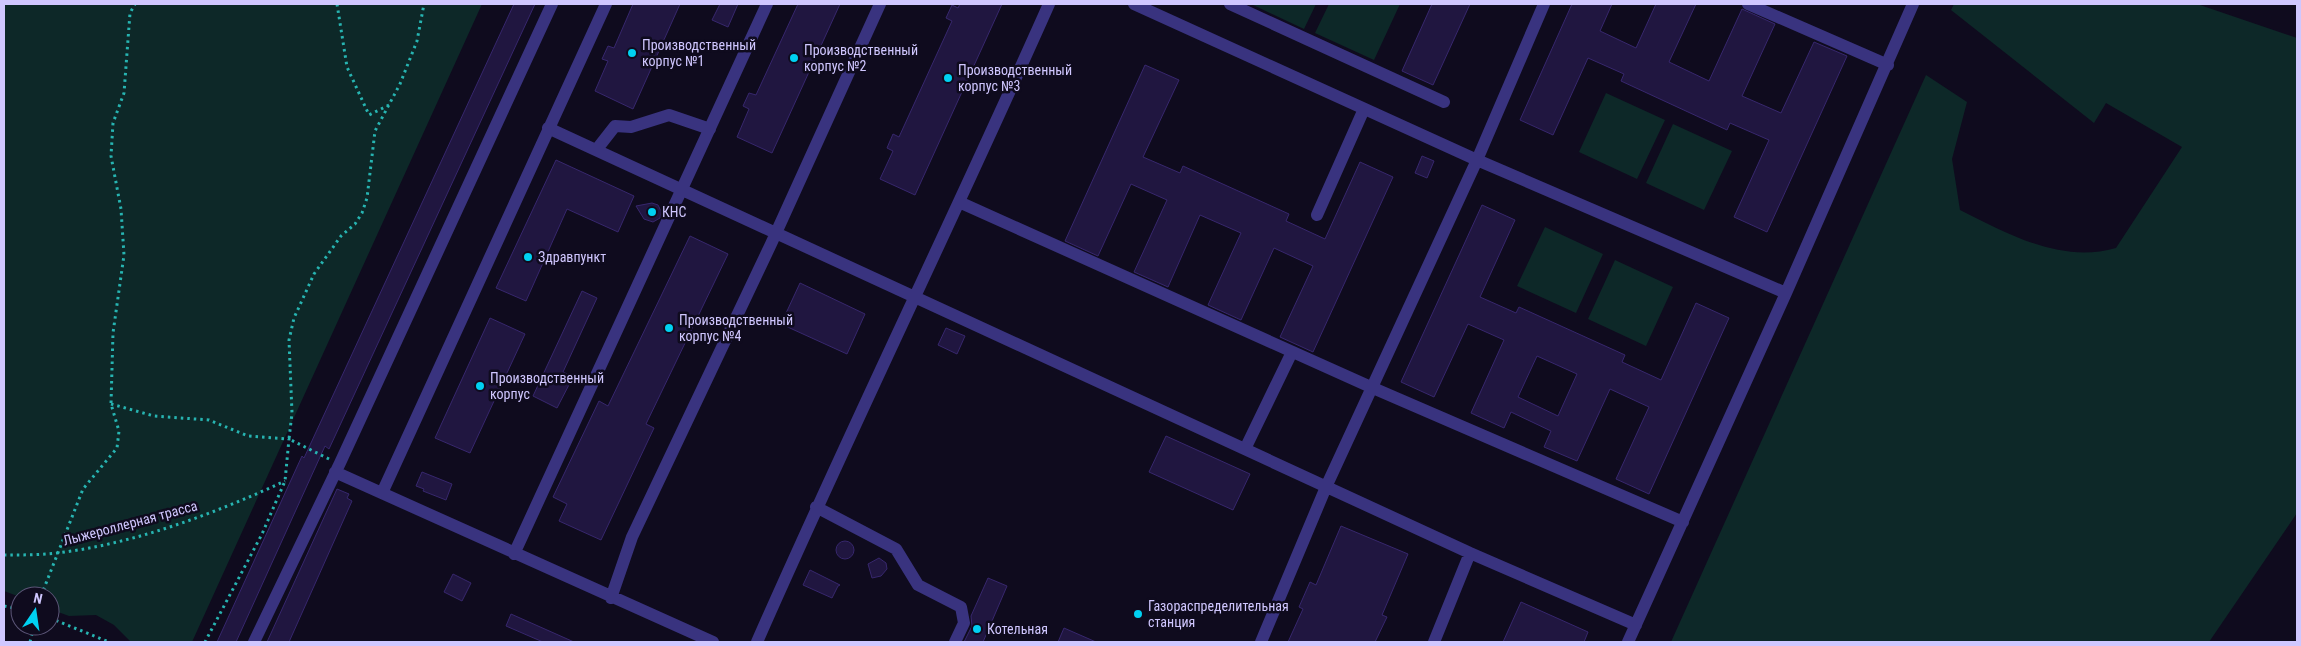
<svg xmlns="http://www.w3.org/2000/svg" width="2301" height="646" font-family="'Roboto Condensed',sans-serif">
	<rect width="100%" height="100%" fill="#0f0b1e"/>
	<path fill="#0d2828" d="M 4,4 L 482,4 L 192,642 L 131,642 L 114,625 L 96,615 L 69,616 L 50,609 L 50,596 L 20,597 L 4,591 Z
		M 1251,4 L 1316,4 L 1304,29 Z
		M 1329,4 L 1400,4 L 1374,60 L 1315,33 Z
		M 1954,4 L 2197,4 L 2297,38 L 2297,513 L 2209,642 L 1671,642 L 1926,75 L 1967,102 L 1952,159 L 1960,210 C 2008,234 2061,264 2116,248 L 2182,147 L 2106,103 L 2094,123 L 1951,10 Z
		M 1606,93 L 1665,120 L 1637,179 L 1579,152 Z
		M 1673,124 L 1732,151 L 1704,210 L 1646,183 Z
		M 1545,227 L 1603,254 L 1576,313 L 1517,286 Z
		M 1615,260 L 1673,287 L 1646,346 L 1588,319 Z"/>
	<path fill="#201640" stroke="#37276d" fill-rule="evenodd" d="M 514,4 L 535,4 L 329,449 L 325,446 L 236,642 L 217,642 L 302,456 L 304,458 Z
		M 633,4 L 680,4 L 633,109 L 595,91 L 608,61 L 602,59 L 608,46 L 614,48 Z
		M 720,4 L 738,4 L 728,27 L 712,20 Z
		M 798,4 L 840,4 L 772,153 L 737,137 L 749,109 L 743,106 L 749,93 L 756,95 Z
		M 960,4 L 1002,4 L 915,195 L 880,179 L 893,151 L 887,148 L 893,134 L 899,137 L 952,21 L 946,18 L 952,5 L 958,8 Z
		M 1432,4 L 1470,4 L 1433,85 L 1402,71 Z
		M 1572,4 L 1612,4 L 1600,31 L 1636,48 L 1656,4 L 1696,4 L 1669,62 L 1709,81 L 1742,9 L 1775,24 L 1742,96 L 1781,113 L 1814,42 L 1847,56 L 1767,232 L 1734,217 L 1769,140 L 1730,123 L 1727,130 L 1621,81 L 1624,74 L 1588,58 L 1553,135 L 1520,120 Z
		M 1145,65 L 1179,80 L 1143,157 L 1180,173 L 1183,166 L 1289,214 L 1286,221 L 1325,239 L 1360,162 L 1393,177 L 1313,352 L 1280,337 L 1313,266 L 1274,248 L 1241,320 L 1208,305 L 1241,233 L 1200,215 L 1168,287 L 1134,272 L 1167,200 L 1131,184 L 1098,256 L 1065,241 Z
		M 1422,156 L 1434,161 L 1427,178 L 1415,173 Z
		M 556,160 L 634,196 L 618,232 L 567,209 L 526,301 L 496,288 Z
		M 652,203 L 658,205 L 661,211 L 660,218 L 653,222 L 644,219 L 636,206 Z
		M 1482,205 L 1515,220 L 1480,297 L 1516,313 L 1519,307 L 1625,355 L 1622,362 L 1661,380 L 1696,303 L 1729,318 L 1649,494 L 1616,479 L 1649,407 L 1610,389 L 1577,461 L 1544,447 L 1551,431 L 1511,412 L 1504,428 L 1471,413 L 1504,340 L 1468,324 L 1434,397 L 1401,382 ZM 1537,356 L 1577,374 L 1558,416 L 1518,397 Z
		M 690,236 L 728,254 L 646,424 L 654,428 L 601,540 L 559,521 L 567,504 L 553,497 L 599,401 L 608,406 Z
		M 800,283 L 865,314 L 847,354 L 781,324 Z
		M 582,291 L 597,298 L 563,372 L 573,377 L 557,408 L 533,396 Z
		M 490,318 L 525,334 L 470,453 L 435,438 Z
		M 946,328 L 965,336 L 957,354 L 938,345 Z
		M 1166,436 L 1250,474 L 1233,510 L 1149,472 Z
		M 422,472 L 452,484 L 446,500 L 423,491 L 424,489 L 416,486 Z
		M 337,489 L 349,494 L 347,498 L 352,501 L 289,642 L 267,642 Z
		M 1341,526 L 1408,554 L 1382,615 L 1387,617 L 1375,642 L 1288,642 L 1303,609 L 1299,607 L 1310,582 L 1316,585 Z
		M836 550a9 9 0 1 1 18 0a9 9 0 1 1-18 0Z
		M 879,558 L 886,563 L 887,569 L 881,576 L 872,578 L 868,564 Z
		M 810,570 L 840,585 L 838,586 L 832,598 L 803,585 Z
		M 453,574 L 471,583 L 462,601 L 444,592 Z
		M 988,578 L 1007,586 L 983,642 L 964,642 L 972,626 L 971,616 Z
		M 1521,602 L 1588,632 L 1584,642 L 1503,642 Z
		M 511,614 L 574,642 L 543,642 L 506,626 Z
		M 1064,628 L 1096,642 L 1058,642 Z"/>
	<g fill="none" stroke-linecap="round" stroke-linejoin="round">
		<path stroke="#27b4b1" stroke-width="3" stroke-dasharray="2.5 4" stroke-linecap="butt" d="M 337,4 L 347,67 L 369,115 L 389,105
			M 111,404 L 154,416 L 209,420 L 248,436 L 289,439 L 285,481 L 262,534 L 205,642
			M 329,459 L 289,439 L 292,413 L 289,340 L 294,318 L 314,274 L 341,236 L 355,224 L 362,213 L 367,198 L 375,131 L 400,84 L 417,41 L 424,4
			M 4,555 C 21,555 40,555 57,553 C 134,544 216,513 285,481
			M 41,596 L 83,489 L 117,448 L 119,431 L 111,404 L 113,333 L 124,255 L 121,209 L 111,156 L 113,123 L 124,93 L 130,13 L 135,4
			M 4,606 L 20,609
			M 50,618 L 109,642
			M 30,642 L 34,626"/>
		<path stroke="#39337f" stroke-width="12" d="M 1134,4 L 1477,160 L 1786,293
			M 1230,4 L 1444,102
			M 1748,4 L 1888,65
			M 548,128 L 1470,553 L 1636,625
			M 597,149 L 615,126 L 631,127 L 669,115 L 710,129
			M 959,202 L 1373,388 L 1683,522
			M 1317,215 L 1364,109
			M 1245,449 L 1292,352
			M 335,472 L 713,642
			M 382,493 L 606,4
			M 816,507 L 896,549 L 918,585 L 961,607 L 964,623 L 955,642
			M 514,554 L 767,4
			M 611,598 L 632,537 L 771,244 L 880,4
			M 254,642 L 340,463 L 552,4
			M 757,642 C 851,428 954,218 1049,4
			M 1261,642 L 1326,487 L 1477,160 L 1544,4
			M 1434,642 L 1470,553
			M 1628,642 L 1786,293 L 1913,4"/>
	</g>
	<g fill="#00d1f2" stroke="#0f0b1e" stroke-width="2">
		<circle cx="632" cy="53" r="5"/>
		<circle cx="794" cy="58" r="5"/>
		<circle cx="948" cy="78" r="5"/>
		<circle cx="652" cy="212" r="5"/>
		<circle cx="528" cy="257" r="5"/>
		<circle cx="669" cy="328" r="5"/>
		<circle cx="480" cy="386" r="5"/>
		<circle cx="1138" cy="614" r="5"/>
		<circle cx="977" cy="629" r="5"/>
	</g>
	<g text-anchor="middle" stroke-width="5" stroke-linejoin="round" paint-order="stroke">
		<g font-size="14" fill="#d0c7ff" stroke="#0f0b1e" text-anchor="start">
			<text x="642" y="50">Производственный<tspan x="642" dy="16">корпус №1</tspan></text>
			<text x="804" y="55">Производственный<tspan x="804" dy="16">корпус №2</tspan></text>
			<text x="958" y="75">Производственный<tspan x="958" dy="16">корпус №3</tspan></text>
			<text x="662" y="217">КНС</text>
			<text x="538" y="262">Здравпункт</text>
			<text x="679" y="325">Производственный<tspan x="679" dy="16">корпус №4</tspan></text>
			<text x="490" y="383">Производственный<tspan x="490" dy="16">корпус</tspan></text>
			<text x="1148" y="611">Газораспределительная<tspan x="1148" dy="16">станция</tspan></text>
			<text x="987" y="634">Котельная</text>
		</g>
		<g font-size="14" fill="#d0c7ff" stroke="#0f0b1e">
			<text transform="translate(130 523) rotate(-15)" y="5">Лыжероллерная трасса</text>
		</g>
	</g>
	<rect width="2301" height="646" fill="none" stroke="#d0c7ff" stroke-width="10"/>
	<g transform="translate(35 611) rotate(13)"><circle r="24" fill="#0f0b1e" stroke="#5c5678"/>
	<path d="M0-4L9 19L0 12L-9 19Z" fill="#00d1f2"/>
	<text y="-8" font-size="14" font-weight="bold" text-anchor="middle" fill="#d0c7ff">N</text>
	</g>
</svg>
